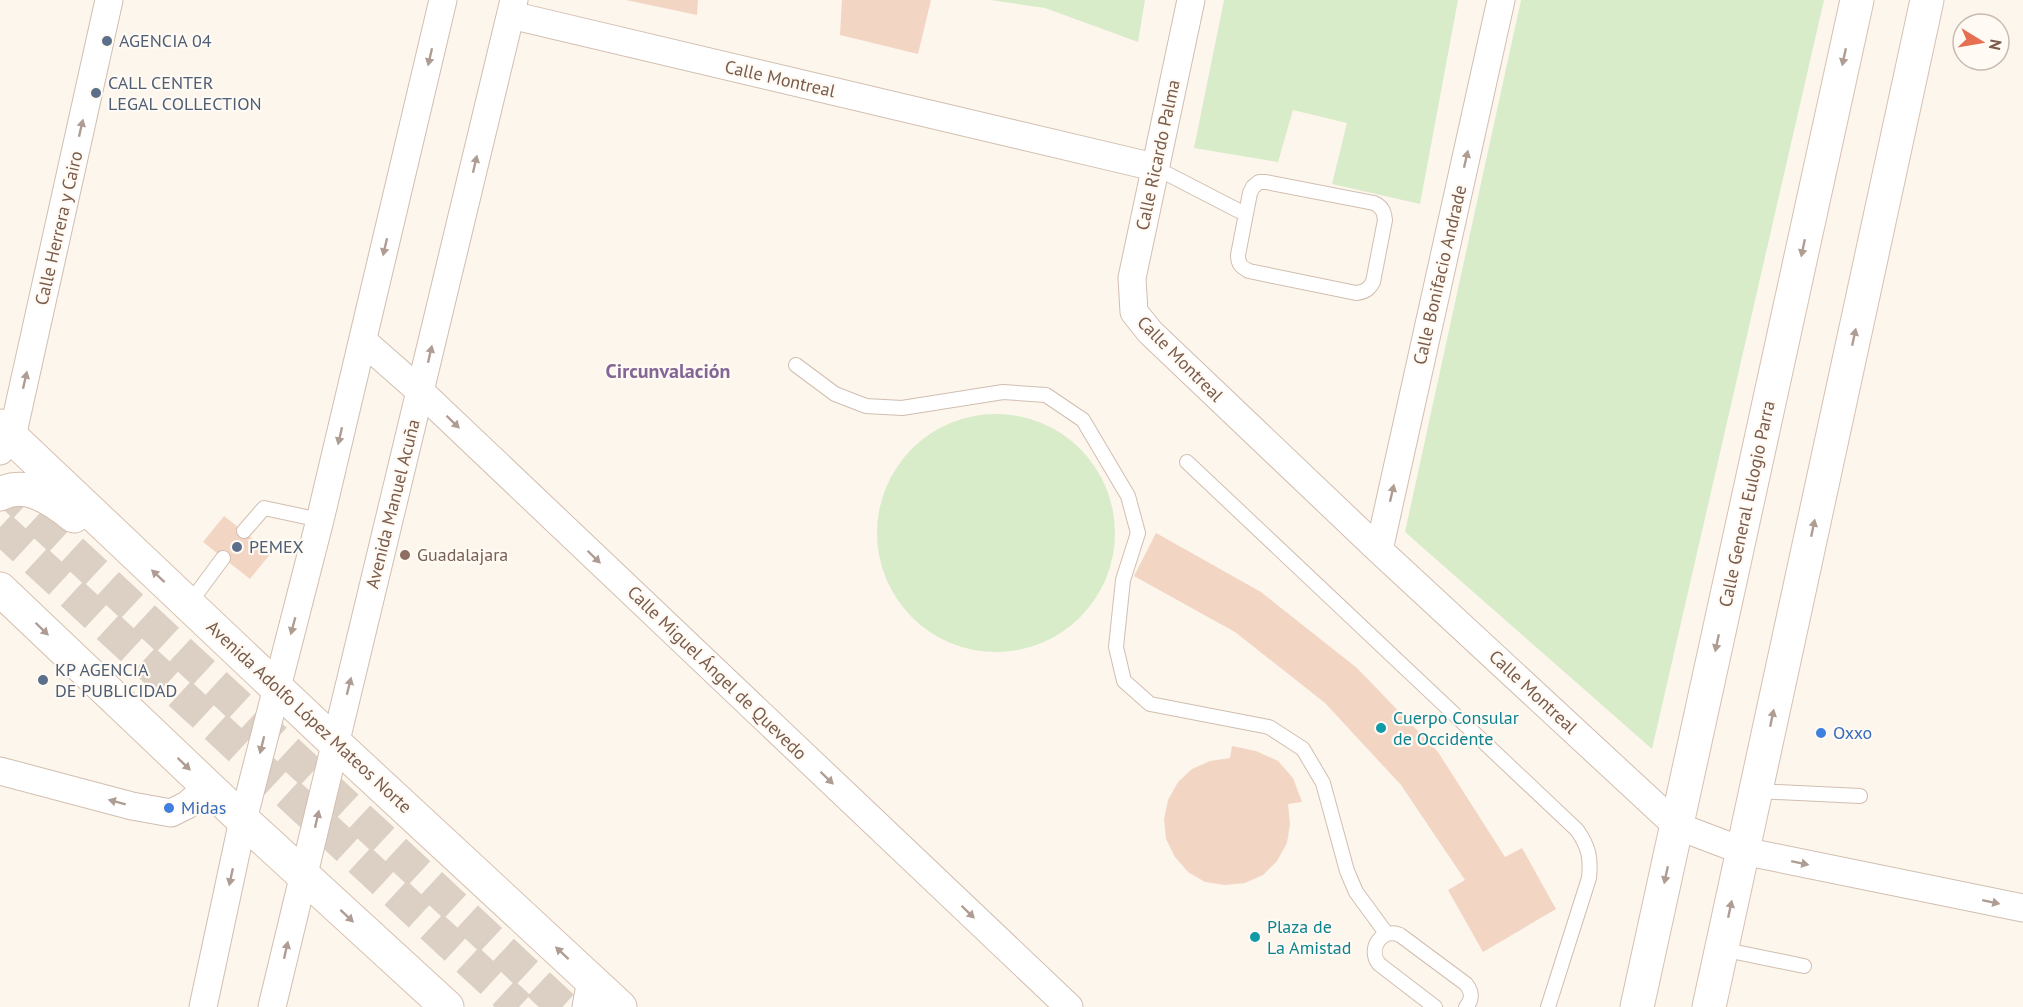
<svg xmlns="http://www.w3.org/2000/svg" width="2023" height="1007" font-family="'PT Sans',sans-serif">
	<rect width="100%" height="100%" fill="#fdf6ec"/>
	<path fill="#d8ecc9" d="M 991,0 L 1145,0 L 1138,42 L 1045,8 Z
		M 1224,0 L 1458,0 L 1420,204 L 1332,184 L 1347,123 L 1293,110 L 1278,162 L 1194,148 Z
		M 1521,0 L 1824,0 L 1652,749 L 1405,532 Z
		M877 533a119 119 0 1 1 238 0a119 119 0 1 1-238 0Z"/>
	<path fill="#f3d5c3" d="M 626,0 L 698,0 L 697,15 Z
		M 842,0 L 931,0 L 918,54 L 840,35 Z
		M 224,516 L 271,553 L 250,579 L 203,542 Z
		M 1156,533 L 1261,592 L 1357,668 L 1438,752 L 1505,857 L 1522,848 L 1556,909 L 1483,952 L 1448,890 L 1465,880 L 1401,785 L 1325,703 L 1235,632 L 1134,576 Z
		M 1232,746 L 1256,751 L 1278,761 L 1293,778 L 1302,802 L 1288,804 L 1290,824 L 1287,843 L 1277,861 L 1263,875 L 1245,883 L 1225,885 L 1205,882 L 1188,872 L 1175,857 L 1166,839 L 1164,819 L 1168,800 L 1178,782 L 1192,769 L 1210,761 L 1230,758 Z"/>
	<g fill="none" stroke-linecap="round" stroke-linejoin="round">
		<path stroke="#dcd0c4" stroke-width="33" stroke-dasharray="33 16" stroke-linecap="butt" d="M 0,484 L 563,1007
			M 0,527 L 519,1007"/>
		<g stroke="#d1beb0" stroke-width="16">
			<path id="lane" d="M 1154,167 L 1245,214
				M 1259,182 L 1266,182 L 1374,203 C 1382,207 1384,211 1385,220 L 1373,282 C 1369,289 1365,292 1356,293 L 1249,271 C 1241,267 1238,264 1238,255 L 1250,193 L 1253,187 Z
				M 796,365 L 835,394 L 866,406 L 902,408 L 1003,392 L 1046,395 L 1083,420 L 1128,496 L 1138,533 L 1123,580 L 1116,647 L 1124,681 L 1150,704 L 1269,727 L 1303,749 L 1323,783 L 1347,871 L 1356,892 L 1386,933
				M 1187,462 L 1577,830 C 1589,847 1591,858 1589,878 L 1548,1007
				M 244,531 L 264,508 L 320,520
				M 189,604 L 223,558
				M 1756,791 L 1860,796
				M 1721,949 L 1804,966
				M 1435,1007 L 1379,964 C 1367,949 1382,927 1400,935 L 1466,984 C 1472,992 1473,999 1466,1007"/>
		</g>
		<g stroke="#d1beb0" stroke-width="29">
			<path id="street" d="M 1191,0 L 1132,278 L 1134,312 L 1150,332 L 1379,550 L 1677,826 L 1743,851 L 2023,908
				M 511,15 L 1154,167
				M 363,341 L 421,392 L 1069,1007
				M 0,451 L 12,437 L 109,0
				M 1379,550 L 1501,0
				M 0,771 L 132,806 L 171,813 L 187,805 L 208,787
				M 203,1007 L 243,820 L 320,520 L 443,0
				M 272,1007 L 514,0
				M 586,1007 L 591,980"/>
		</g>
		<g stroke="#d6c0b0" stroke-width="35">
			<path id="secondary" d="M 0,426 L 335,743 L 620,1007
				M 0,494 C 26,480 54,500 74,516
				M 0,589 L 243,820 L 447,1007
				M 1637,1007 L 1857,0
				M 1709,1007 L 1927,0"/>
		</g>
		<use href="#lane" stroke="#fff" stroke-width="14"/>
		<use href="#street" stroke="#fff" stroke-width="27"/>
		<use href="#secondary" stroke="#fff" stroke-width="33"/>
	</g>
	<defs><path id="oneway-solid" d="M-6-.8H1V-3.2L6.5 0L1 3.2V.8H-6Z" transform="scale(1.5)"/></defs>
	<g fill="#af9d94">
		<use href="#oneway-solid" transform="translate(430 57) rotate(103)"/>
		<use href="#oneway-solid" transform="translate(1844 57) rotate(102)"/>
		<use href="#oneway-solid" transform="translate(81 128) rotate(-77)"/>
		<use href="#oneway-solid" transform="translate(1466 159) rotate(-77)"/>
		<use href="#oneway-solid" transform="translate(475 164) rotate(-77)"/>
		<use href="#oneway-solid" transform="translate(385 247) rotate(103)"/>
		<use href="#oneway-solid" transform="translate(1803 248) rotate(102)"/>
		<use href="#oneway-solid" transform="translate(1854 337) rotate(-78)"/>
		<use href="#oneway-solid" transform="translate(430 354) rotate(-77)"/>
		<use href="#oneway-solid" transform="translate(25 380) rotate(-77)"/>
		<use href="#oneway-solid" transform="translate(453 422) rotate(44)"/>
		<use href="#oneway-solid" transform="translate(340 436) rotate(103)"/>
		<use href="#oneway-solid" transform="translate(1392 493) rotate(-77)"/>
		<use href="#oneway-solid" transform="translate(1813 528) rotate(-78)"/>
		<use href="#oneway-solid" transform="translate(594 557) rotate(44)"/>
		<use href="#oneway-solid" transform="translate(158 576) rotate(-137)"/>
		<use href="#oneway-solid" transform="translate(293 626) rotate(105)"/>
		<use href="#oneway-solid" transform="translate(42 629) rotate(44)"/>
		<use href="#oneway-solid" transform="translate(1717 643) rotate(102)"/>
		<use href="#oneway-solid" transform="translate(349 686) rotate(-76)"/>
		<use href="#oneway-solid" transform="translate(1772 718) rotate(-78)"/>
		<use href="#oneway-solid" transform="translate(262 745) rotate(104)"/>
		<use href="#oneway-solid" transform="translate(184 764) rotate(44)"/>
		<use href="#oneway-solid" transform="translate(827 778) rotate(44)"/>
		<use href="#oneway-solid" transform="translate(117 802) rotate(-165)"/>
		<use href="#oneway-solid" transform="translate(317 819) rotate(-77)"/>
		<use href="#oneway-solid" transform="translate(1800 863) rotate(12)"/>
		<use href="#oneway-solid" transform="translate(1666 875) rotate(102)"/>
		<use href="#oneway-solid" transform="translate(231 877) rotate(102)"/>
		<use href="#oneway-solid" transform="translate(1991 902) rotate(12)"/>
		<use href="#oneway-solid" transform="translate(1730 909) rotate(-78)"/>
		<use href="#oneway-solid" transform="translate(968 912) rotate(44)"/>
		<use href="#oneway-solid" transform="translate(347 916) rotate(43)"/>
		<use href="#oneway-solid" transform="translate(286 950) rotate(-77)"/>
		<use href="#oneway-solid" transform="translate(562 953) rotate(-137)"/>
	</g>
	<g fill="#5c6f8a" stroke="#fffaf3" stroke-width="2">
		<circle cx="107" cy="41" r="6"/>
		<circle cx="96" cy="93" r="6"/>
		<circle cx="237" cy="547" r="6"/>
		<circle cx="43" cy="680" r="6"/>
	</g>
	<circle fill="#8d6e63" stroke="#fffaf3" stroke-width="2" cx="405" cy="555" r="6"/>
	<g fill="#0f9aa8" stroke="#fffaf3" stroke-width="2">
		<circle cx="1381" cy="728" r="6"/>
		<circle cx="1255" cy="937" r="6"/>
	</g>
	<g fill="#3f7fe0" stroke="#fffaf3" stroke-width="2">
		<circle cx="1821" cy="733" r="6"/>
		<circle cx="169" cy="808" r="6"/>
	</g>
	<g text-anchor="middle" stroke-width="4.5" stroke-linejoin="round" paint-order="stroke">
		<g font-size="18" fill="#4e5e75" stroke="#fffaf3" text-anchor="start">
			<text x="119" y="47">AGENCIA 04</text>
			<text x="108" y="89">CALL CENTER<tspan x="108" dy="21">LEGAL COLLECTION</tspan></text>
			<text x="249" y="553">PEMEX</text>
			<text x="55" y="676">KP AGENCIA<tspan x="55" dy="21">DE PUBLICIDAD</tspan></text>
		</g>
		<g font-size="18" fill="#7a5c4d" stroke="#fffaf3">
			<text transform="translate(780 79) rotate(13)" y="6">Calle Montreal</text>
			<text transform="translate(1158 155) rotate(-78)" y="6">Calle Ricardo Palma</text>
			<text transform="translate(59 228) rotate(-77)" y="6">Calle Herrera y Cairo</text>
			<text transform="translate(1440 275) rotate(-77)" y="6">Calle Bonifacio Andrade</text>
			<text transform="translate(1180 359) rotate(45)" y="6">Calle Montreal</text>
			<text transform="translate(393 504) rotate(-76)" y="6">Avenida Manuel Acuña</text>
			<text transform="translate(1747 504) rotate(-78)" y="6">Calle General Eulogio Parra</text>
			<text transform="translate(717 673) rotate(44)" y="6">Calle Miguel Ángel de Quevedo</text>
			<text transform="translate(1533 692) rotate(43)" y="6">Calle Montreal</text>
			<text transform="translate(309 717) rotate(43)" y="6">Avenida Adolfo López Mateos Norte</text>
		</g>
		<g font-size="18" fill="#785e54" stroke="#fffaf3" text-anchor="start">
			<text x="417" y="561">Guadalajara</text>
		</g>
		<g font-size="18" fill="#0d838f" stroke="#fffaf3" text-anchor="start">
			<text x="1393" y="724">Cuerpo Consular<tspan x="1393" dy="21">de Occidente</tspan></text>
			<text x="1267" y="933">Plaza de<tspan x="1267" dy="21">La Amistad</tspan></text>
		</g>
		<g font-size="18" fill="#366cbe" stroke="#fffaf3" text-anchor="start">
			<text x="1833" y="739">Oxxo</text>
			<text x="181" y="814">Midas</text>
		</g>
		<g font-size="20" font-weight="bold" fill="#846695" stroke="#fffaf3">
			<text x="668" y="378">Circunvalación</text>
		</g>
	</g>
	<g transform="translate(1981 42) rotate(101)"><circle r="28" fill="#fffaf3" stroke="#cabbb1" stroke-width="1.5"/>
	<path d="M0-4.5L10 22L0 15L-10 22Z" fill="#e76f51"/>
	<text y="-9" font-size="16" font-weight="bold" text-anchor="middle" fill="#7a5c4d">N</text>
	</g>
</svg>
